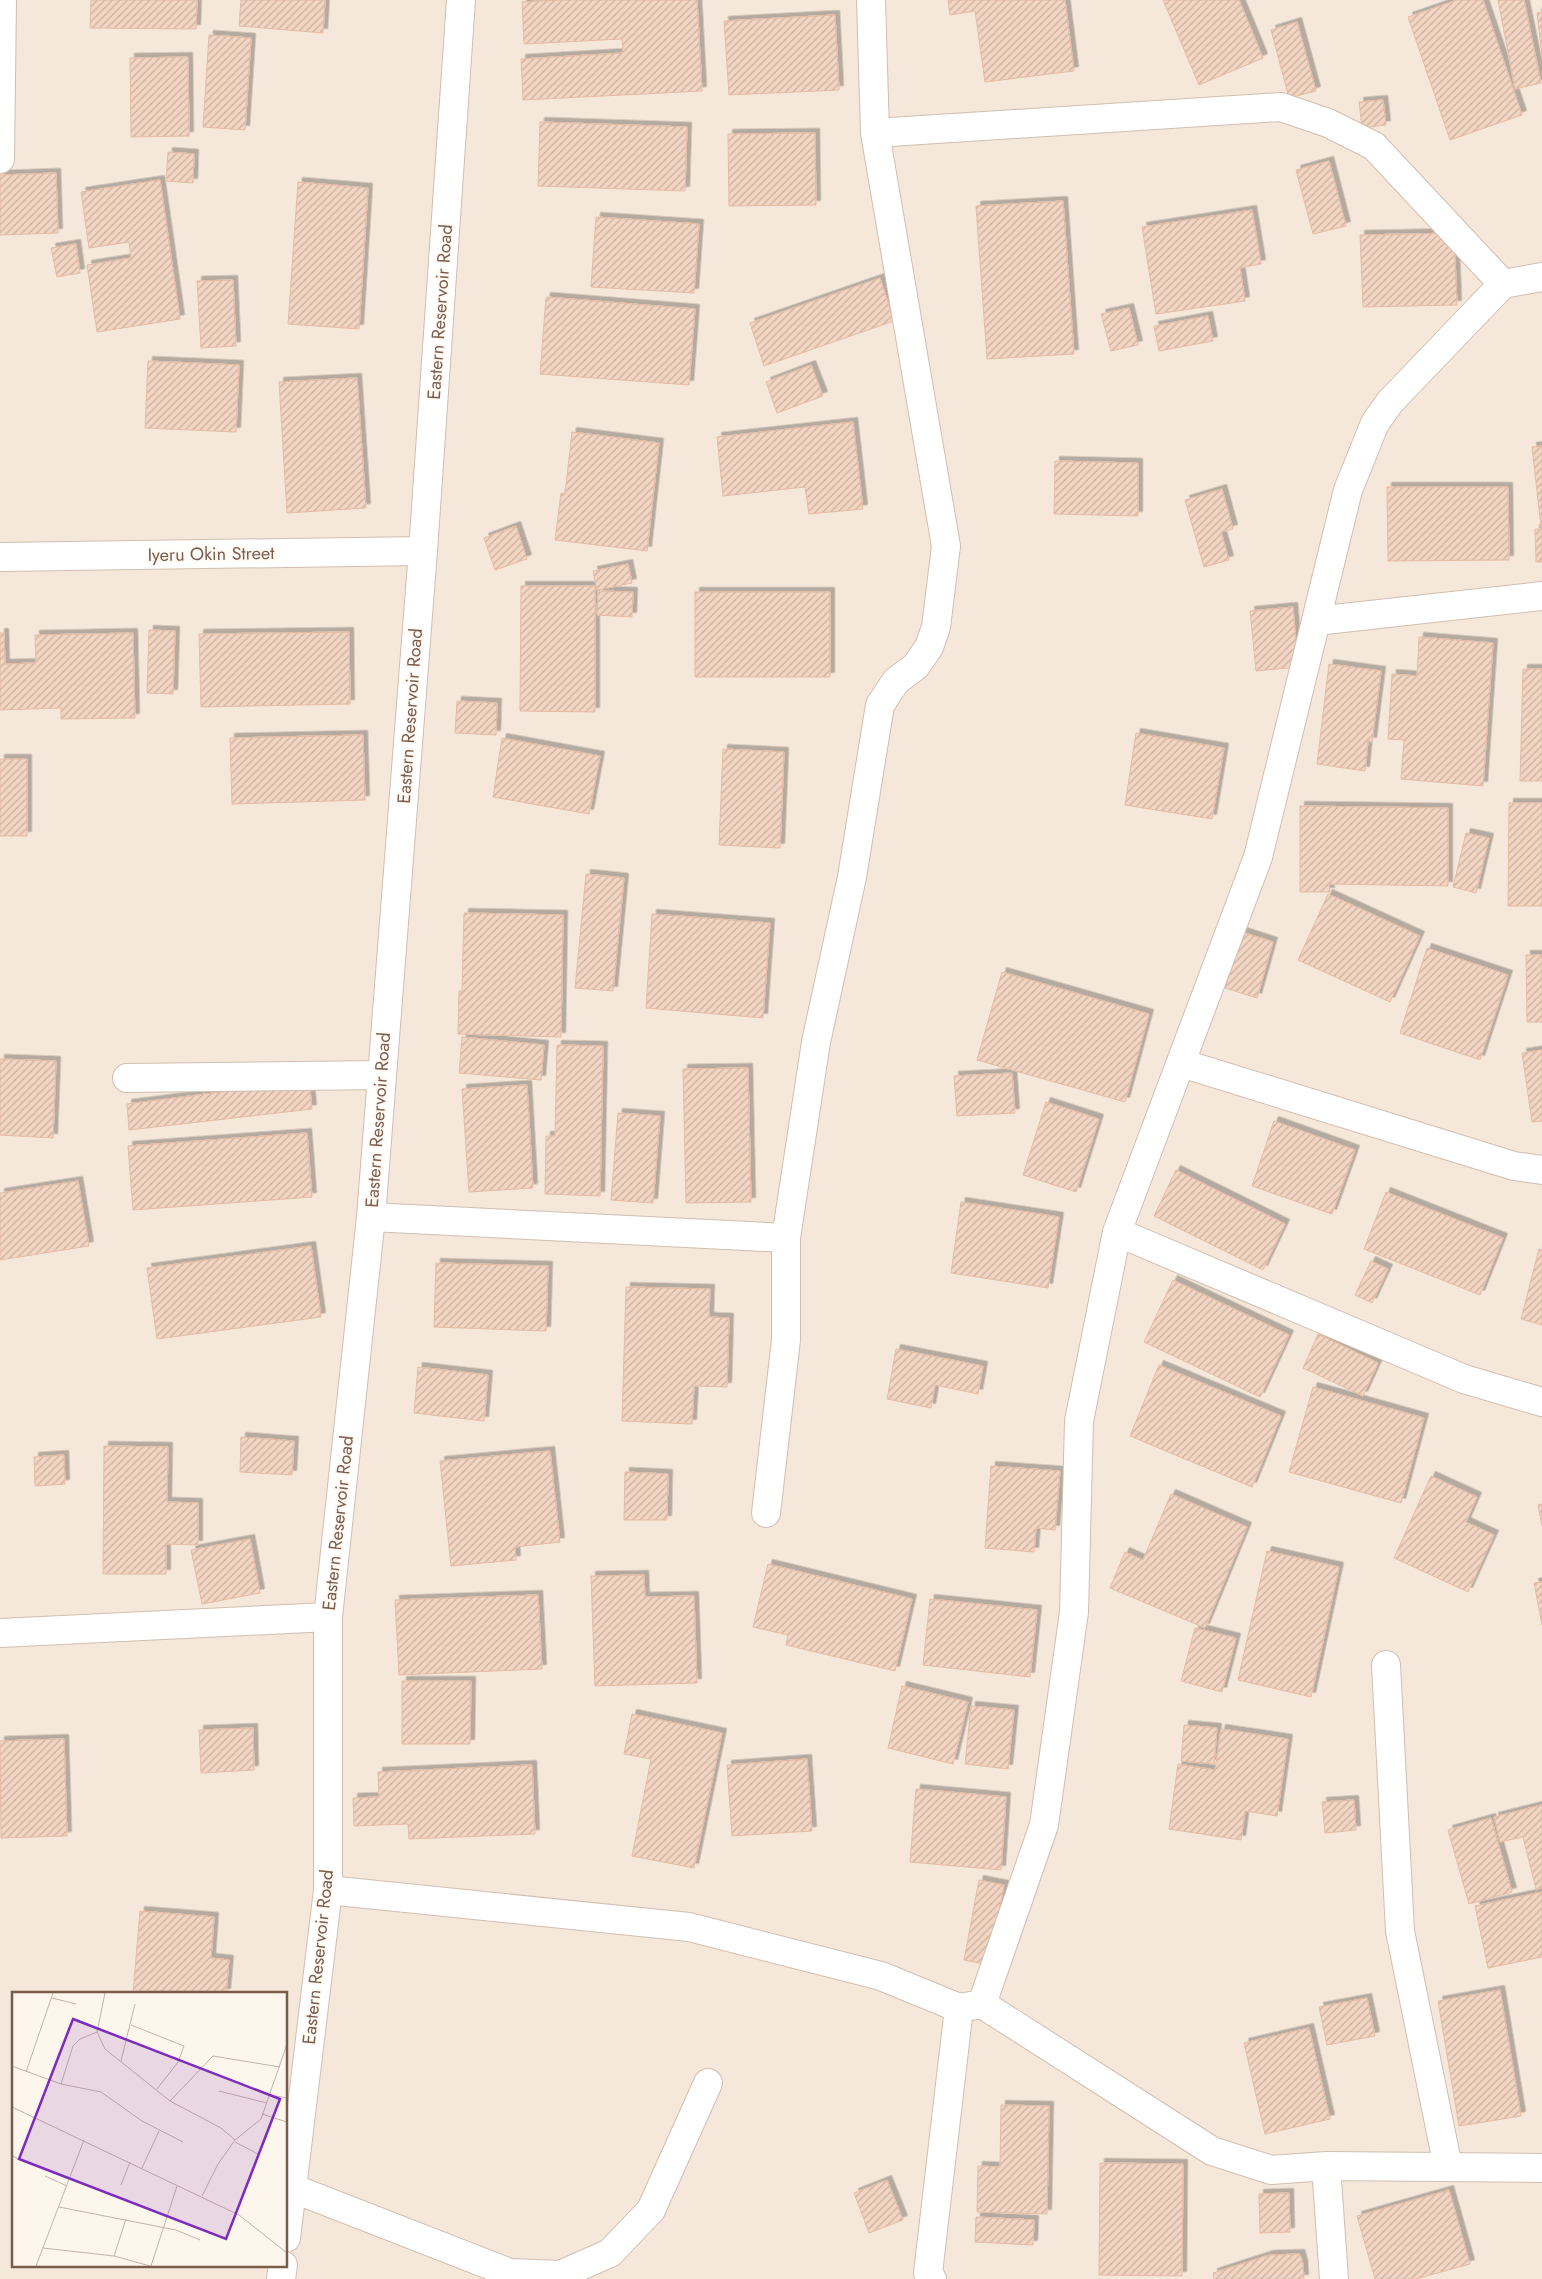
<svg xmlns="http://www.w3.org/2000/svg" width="1542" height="2279" font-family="Jost,sans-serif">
	<defs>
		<pattern id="building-hatch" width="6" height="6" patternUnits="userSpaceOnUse" patternTransform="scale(1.25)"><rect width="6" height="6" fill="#f3d5c3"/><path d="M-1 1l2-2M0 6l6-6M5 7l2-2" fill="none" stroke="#cab0a1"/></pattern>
		<filter id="shadow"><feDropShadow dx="4.5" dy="-4.5" stdDeviation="0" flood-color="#0004"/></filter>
	</defs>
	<rect width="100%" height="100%" fill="#fdf6ec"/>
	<path fill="#f5e8da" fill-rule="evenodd" d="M 0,0 L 1542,0 L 1542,2279 L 0,2279 ZM 14,1993 L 286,1993 L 286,2265 L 14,2265 Z"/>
	<path fill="url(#building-hatch)" stroke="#e6bba3" filter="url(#shadow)" d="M 91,0 L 197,0 L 196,29 L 90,28 Z
		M 241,0 L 325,0 L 323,33 L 239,26 Z
		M 559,0 L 697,0 L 702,91 L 523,100 L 521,59 L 623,53 L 622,39 L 524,44 L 522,2 Z
		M 948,0 L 1065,0 L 1074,71 L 985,82 L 975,11 L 950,15 Z
		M 1163,0 L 1239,0 L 1263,58 L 1199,85 Z
		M 1457,0 L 1483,0 L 1522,115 L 1450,140 L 1408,17 Z
		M 1498,0 L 1524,0 L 1541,83 L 1515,89 Z
		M 1542,12 L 1542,55 L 1537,13 Z
		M 835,15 L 839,90 L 729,95 L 724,21 Z
		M 1297,22 L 1316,91 L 1289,98 L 1271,30 Z
		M 209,35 L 251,38 L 245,130 L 203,127 Z
		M 188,57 L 189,136 L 131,137 L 130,58 Z
		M 1383,100 L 1386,125 L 1362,128 L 1359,102 Z
		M 540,122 L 687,127 L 685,191 L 538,186 Z
		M 815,133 L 816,205 L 729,206 L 728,134 Z
		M 168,152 L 194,154 L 193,183 L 166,181 Z
		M 1329,161 L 1346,226 L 1313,234 L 1296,170 Z
		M 56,173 L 58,233 L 0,235 L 0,175 Z
		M 160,180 L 180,319 L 97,332 L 87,265 L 131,258 L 129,242 L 89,248 L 81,192 Z
		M 298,182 L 368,188 L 359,329 L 288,324 Z
		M 1063,201 L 1074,354 L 987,359 L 976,206 Z
		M 1252,210 L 1261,264 L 1240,268 L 1245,301 L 1156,314 L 1142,227 Z
		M 596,217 L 699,224 L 694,293 L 591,287 Z
		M 1454,233 L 1457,305 L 1363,307 L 1360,235 Z
		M 76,244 L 80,273 L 57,277 L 51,248 Z
		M 880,278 L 894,321 L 764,366 L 750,323 Z
		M 233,280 L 236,346 L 201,348 L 197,281 Z
		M 546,297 L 695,309 L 689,385 L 540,374 Z
		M 1129,308 L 1138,345 L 1111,351 L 1101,314 Z
		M 1208,316 L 1213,341 L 1159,351 L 1154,326 Z
		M 148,361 L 239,365 L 236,432 L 145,428 Z
		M 811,365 L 823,396 L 777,413 L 766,382 Z
		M 357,378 L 366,508 L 287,513 L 279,382 Z
		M 853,422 L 863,509 L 809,514 L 805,487 L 723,496 L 717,437 Z
		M 572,432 L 659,443 L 647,551 L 555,540 L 561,493 L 565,494 Z
		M 1542,446 L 1542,527 L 1541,527 L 1532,447 Z
		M 1055,461 L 1138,463 L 1138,516 L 1054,514 Z
		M 1387,487 L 1508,487 L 1509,560 L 1388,561 Z
		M 1222,489 L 1233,529 L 1221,532 L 1229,560 L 1204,567 L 1185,500 Z
		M 516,526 L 527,559 L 495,570 L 484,538 Z
		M 1535,529 L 1542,529 L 1542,562 L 1536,562 Z
		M 628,564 L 632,583 L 597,590 L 593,571 Z
		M 521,586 L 595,586 L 595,712 L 520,711 Z
		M 598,591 L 633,592 L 632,617 L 597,615 Z
		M 695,592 L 830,592 L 830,677 L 695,677 Z
		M 1293,607 L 1298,667 L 1256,671 L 1250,611 Z
		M 149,630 L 175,631 L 173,694 L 147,693 Z
		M 349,632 L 350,704 L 201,707 L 199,634 Z
		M 0,633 L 4,633 L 5,664 L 36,663 L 35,635 L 133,633 L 135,718 L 61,719 L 61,708 L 0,710 Z
		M 1419,637 L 1493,643 L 1483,786 L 1401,779 L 1404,740 L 1388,739 L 1392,674 L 1417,676 Z
		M 1329,664 L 1381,671 L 1372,742 L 1368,741 L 1365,771 L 1317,764 Z
		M 1523,669 L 1542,669 L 1542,781 L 1520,781 Z
		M 457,701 L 497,703 L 496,735 L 455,733 Z
		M 1136,733 L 1224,748 L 1212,819 L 1125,805 Z
		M 363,735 L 365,800 L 232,804 L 230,738 Z
		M 502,738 L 600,756 L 589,814 L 493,797 Z
		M 723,749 L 784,752 L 780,848 L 719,845 Z
		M 0,759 L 27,759 L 27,836 L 0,836 Z
		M 1509,803 L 1542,803 L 1542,906 L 1508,906 Z
		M 1300,806 L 1448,808 L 1448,886 L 1329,884 L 1330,892 L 1300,892 Z
		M 1466,833 L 1489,838 L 1476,893 L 1453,887 Z
		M 586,874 L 624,878 L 613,991 L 575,988 Z
		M 1328,894 L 1420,936 L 1390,1002 L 1298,960 Z
		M 464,913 L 563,915 L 561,1037 L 458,1034 L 459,991 L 462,991 Z
		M 652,914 L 770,923 L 763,1018 L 646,1008 Z
		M 1242,932 L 1273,942 L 1257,998 L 1225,988 Z
		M 1427,948 L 1508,975 L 1480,1060 L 1400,1033 Z
		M 1526,955 L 1542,955 L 1542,1022 L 1527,1022 Z
		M 1002,972 L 1149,1014 L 1125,1102 L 977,1060 Z
		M 462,1037 L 544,1045 L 541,1080 L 459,1073 Z
		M 557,1045 L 603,1046 L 600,1196 L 545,1194 L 546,1136 L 555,1136 Z
		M 1542,1050 L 1542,1121 L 1532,1122 L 1522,1053 Z
		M 0,1059 L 56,1061 L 53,1138 L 0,1135 Z
		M 748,1068 L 751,1202 L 686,1203 L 683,1069 Z
		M 1012,1073 L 1015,1113 L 957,1116 L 954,1076 Z
		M 309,1081 L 312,1109 L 129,1130 L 127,1104 Z
		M 527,1085 L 533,1188 L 469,1192 L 462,1089 Z
		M 1046,1102 L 1099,1119 L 1076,1192 L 1023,1175 Z
		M 618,1113 L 660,1116 L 653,1203 L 611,1200 Z
		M 1274,1121 L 1355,1150 L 1332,1214 L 1252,1186 Z
		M 307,1133 L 312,1197 L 133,1210 L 128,1146 Z
		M 1176,1170 L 1285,1224 L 1263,1270 L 1154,1216 Z
		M 78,1181 L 89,1246 L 0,1260 L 0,1193 Z
		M 1386,1192 L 1503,1238 L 1480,1295 L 1364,1249 Z
		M 961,1202 L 1059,1217 L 1048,1288 L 951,1273 Z
		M 311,1246 L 321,1317 L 157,1339 L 147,1268 Z
		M 1539,1249 L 1542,1250 L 1542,1325 L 1521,1319 Z
		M 1371,1261 L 1388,1269 L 1372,1303 L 1355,1295 Z
		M 436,1263 L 548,1266 L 546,1331 L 434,1327 Z
		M 1173,1280 L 1289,1335 L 1260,1397 L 1144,1342 Z
		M 626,1287 L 710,1289 L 709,1317 L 729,1318 L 727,1387 L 694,1386 L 692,1424 L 622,1421 Z
		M 1318,1334 L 1378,1363 L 1363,1396 L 1303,1368 Z
		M 896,1349 L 983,1366 L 978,1394 L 935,1385 L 931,1408 L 887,1399 Z
		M 1159,1365 L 1281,1416 L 1252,1487 L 1130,1436 Z
		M 418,1367 L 488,1375 L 484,1421 L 414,1413 Z
		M 1313,1387 L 1424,1418 L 1401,1503 L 1289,1472 Z
		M 241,1437 L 294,1441 L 292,1475 L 240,1472 Z
		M 104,1446 L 168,1447 L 167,1502 L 198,1503 L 198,1545 L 166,1544 L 166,1574 L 103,1574 Z
		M 550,1451 L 560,1542 L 515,1547 L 516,1560 L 451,1566 L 440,1461 Z
		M 64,1455 L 65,1484 L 35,1486 L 34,1457 Z
		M 991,1466 L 1060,1471 L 1055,1530 L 1036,1528 L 1034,1552 L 985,1548 Z
		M 625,1472 L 668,1474 L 667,1520 L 624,1520 Z
		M 1431,1476 L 1477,1497 L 1466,1522 L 1494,1535 L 1468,1592 L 1394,1558 Z
		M 1171,1494 L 1247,1527 L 1205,1628 L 1110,1588 L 1125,1552 L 1143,1560 Z
		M 1542,1504 L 1542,1526 L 1538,1505 Z
		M 250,1539 L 260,1593 L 202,1604 L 191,1550 Z
		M 1267,1551 L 1339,1567 L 1311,1697 L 1238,1680 Z
		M 768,1564 L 912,1599 L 895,1671 L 786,1645 L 788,1635 L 753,1627 Z
		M 644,1575 L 645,1597 L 694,1596 L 697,1683 L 595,1686 L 591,1576 Z
		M 1542,1582 L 1542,1625 L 1534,1583 Z
		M 538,1595 L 542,1669 L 399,1675 L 395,1600 Z
		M 930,1599 L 1037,1610 L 1030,1677 L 923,1665 Z
		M 1195,1628 L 1236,1638 L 1222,1692 L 1181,1681 Z
		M 402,1681 L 471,1681 L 470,1744 L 402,1744 Z
		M 902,1686 L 968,1702 L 953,1764 L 888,1748 Z
		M 971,1706 L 1014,1710 L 1008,1769 L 965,1764 Z
		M 632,1714 L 722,1733 L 694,1868 L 632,1856 L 651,1759 L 624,1754 Z
		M 1184,1725 L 1217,1728 L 1214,1764 L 1181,1761 Z
		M 253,1728 L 254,1770 L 201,1773 L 199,1730 Z
		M 1221,1729 L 1288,1739 L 1277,1816 L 1245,1811 L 1241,1840 L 1169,1829 L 1178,1764 L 1215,1770 Z
		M 64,1739 L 67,1836 L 1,1838 L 0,1741 Z
		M 807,1759 L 812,1831 L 732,1836 L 727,1765 Z
		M 532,1765 L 535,1834 L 409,1839 L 408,1824 L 354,1826 L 353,1798 L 379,1797 L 378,1772 Z
		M 916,1789 L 1006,1797 L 1001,1870 L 910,1862 Z
		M 1354,1800 L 1356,1830 L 1325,1833 L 1322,1802 Z
		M 1542,1805 L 1542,1888 L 1536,1889 L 1523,1837 L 1500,1842 L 1494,1817 Z
		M 1491,1818 L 1512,1892 L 1469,1904 L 1448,1830 Z
		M 979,1880 L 1004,1885 L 989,1965 L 964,1960 Z
		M 1542,1892 L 1542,1957 L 1488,1968 L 1475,1906 Z
		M 140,1911 L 214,1917 L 211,1958 L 229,1960 L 226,1993 L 133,1993 Z
		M 1500,1990 L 1521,2116 L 1459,2126 L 1438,2001 Z
		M 1367,1998 L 1375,2036 L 1327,2045 L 1319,2007 Z
		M 1309,2028 L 1330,2119 L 1265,2134 L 1244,2043 Z
		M 1001,2105 L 1049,2106 L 1047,2214 L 977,2212 L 978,2166 L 1000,2167 Z
		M 1100,2163 L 1183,2164 L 1182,2276 L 1099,2275 Z
		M 887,2180 L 903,2220 L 869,2233 L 854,2193 Z
		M 1449,2190 L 1470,2264 L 1416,2279 L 1375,2279 L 1357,2216 Z
		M 1289,2193 L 1290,2232 L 1260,2233 L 1259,2194 Z
		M 976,2217 L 1034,2220 L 1033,2245 L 975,2242 Z
		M 1300,2254 L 1303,2264 L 1304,2279 L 1214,2279 L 1213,2273 L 1269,2255 Z"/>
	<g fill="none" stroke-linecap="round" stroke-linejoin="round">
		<g stroke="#d1beb0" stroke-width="30">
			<path id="minor" d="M 875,133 L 1281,107 L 1328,123 L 1374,146 L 1503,284
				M 0,159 L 2,0
				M 0,557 L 423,551
				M 1316,621 L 1542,596
				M 1181,1063 L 1514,1166 L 1542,1170
				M 127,1078 L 382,1075
				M 371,1217 L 786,1238
				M 1117,1232 L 1464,1379 L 1542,1402
				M 766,1513 L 786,1340 L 786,1238 L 816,1042 L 852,877 L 880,705 L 896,681 L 916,666 L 929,647 L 936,627 L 946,546 L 875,133 L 871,0
				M 0,1633 L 328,1617
				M 1386,1665 L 1400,1931 L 1448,2167
				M 328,1890 L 689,1927 L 881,1976 L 959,2008 L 982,2004 L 1212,2151 L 1271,2170 L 1326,2166 L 1542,2168
				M 982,2004 L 1044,1825 L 1074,1612 L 1079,1421 L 1117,1232 L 1258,857 L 1348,490 L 1375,423 L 1390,402 L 1503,284 L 1542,277
				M 1326,2166 L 1334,2279
				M 292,2188 L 510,2273 L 560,2275 L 610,2253 L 651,2210 L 708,2083
				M 286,2238 L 328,1890 L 328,1617 L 371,1217 L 423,551 L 461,0
				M 281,2279 L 283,2265
				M 932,2279 L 928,2273 L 959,2008"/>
		</g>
		<use href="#minor" stroke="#fff" stroke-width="28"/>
	</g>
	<g text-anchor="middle" stroke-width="4" stroke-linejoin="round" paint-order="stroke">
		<g font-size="18" fill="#7a5c4d" stroke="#fffaf3">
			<text transform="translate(440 312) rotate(-86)" y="6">Eastern Reservoir Road</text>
			<text transform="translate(211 554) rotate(-1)" y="6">Iyeru Okin Street</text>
			<text transform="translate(410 716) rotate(-86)" y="6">Eastern Reservoir Road</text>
			<text transform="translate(378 1120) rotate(-86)" y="6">Eastern Reservoir Road</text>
			<text transform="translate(338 1523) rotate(-84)" y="6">Eastern Reservoir Road</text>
			<text transform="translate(318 1957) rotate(-84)" y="6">Eastern Reservoir Road</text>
		</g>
	</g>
	<g transform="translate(12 1992)">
		<rect width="275" height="275" fill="#fdf6ec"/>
		<path fill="none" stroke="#c5b3a7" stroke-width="1" d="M 93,1 L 85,40 L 93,57 L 158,109 L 209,136 L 223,148M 40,6 L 64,12M 119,33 L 172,54 L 166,70 L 145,97M 109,69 L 123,12M 0,74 L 49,92 L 89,100 L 130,129 L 171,150M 14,80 L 41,1M 49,92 L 61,54 L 68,47 L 85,40M 207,99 L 255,111M 258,103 L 275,106M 158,109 L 201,64 L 268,75M 0,115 L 227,223 L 275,261M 250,122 L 275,130M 223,150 L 246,162 L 255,144M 0,164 L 22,173M 130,176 L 147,139M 33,184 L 55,194M 109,193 L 118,170M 190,204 L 206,172 L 223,148 L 249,127 L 275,52M 47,215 L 164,238 L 188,248M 31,256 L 102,264 L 138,274M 102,264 L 114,227M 24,274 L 72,148M 139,274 L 165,194"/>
		<path fill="#7b2cbf" fill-opacity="0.15" stroke="#7b2cbf" stroke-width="2.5" d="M 61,27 L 268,107 L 214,247 L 7,167 Z"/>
		<rect width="275" height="275" fill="none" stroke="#7a5c4d" stroke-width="2.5"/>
	</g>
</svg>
